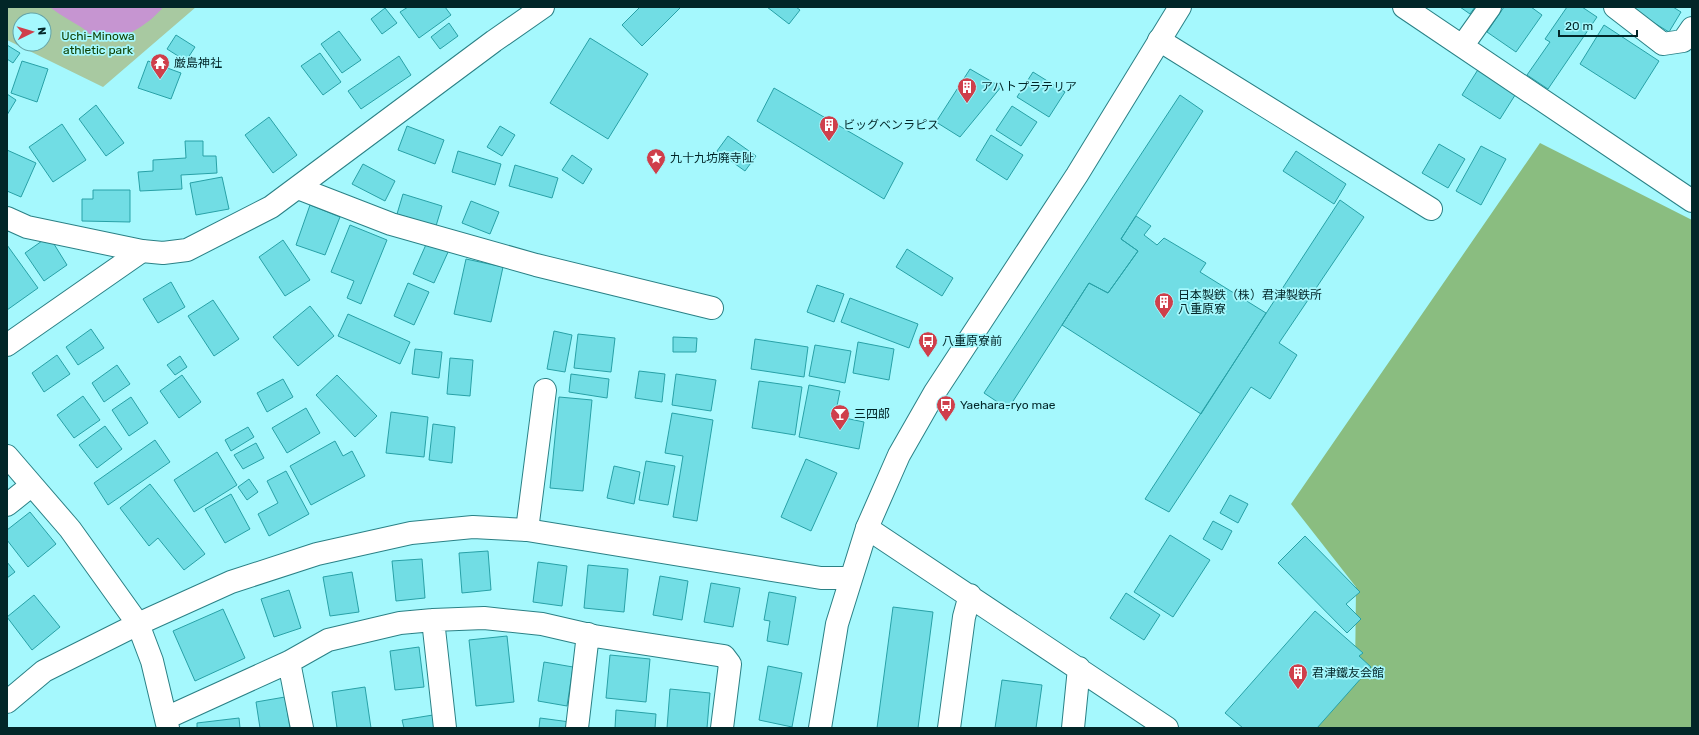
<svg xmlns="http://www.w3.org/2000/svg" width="1699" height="735" font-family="Rubik,'Noto Sans JP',sans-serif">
	<rect width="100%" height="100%" fill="#a5f8fd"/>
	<path fill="#a8c9a1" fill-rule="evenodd" d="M 7,7 L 196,7 L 103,87 L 7,40 ZM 20,20 L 44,20 L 44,44 L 20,44 Z"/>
	<path fill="#8abd80" d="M 1540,143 L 1692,220 L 1692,728 L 1301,728 L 1355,677 L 1356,587 L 1291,504 Z"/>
	<path fill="#c695d1" d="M 50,7 L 163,7 C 151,23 117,46 96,38 C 91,36 86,30 81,27 C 71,21 60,15 50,7 Z"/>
	<path fill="#71dde4" stroke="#28a1a7" d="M 408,7 L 445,7 L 451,15 L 419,38 L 400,12 Z
		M 640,7 L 681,7 L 642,46 L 622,25 Z
		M 767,7 L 796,7 L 800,10 L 789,24 Z
		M 1460,7 L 1475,7 L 1470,14 Z
		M 1504,7 L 1531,7 L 1542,15 L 1516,52 L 1487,32 Z
		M 1567,7 L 1582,7 L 1597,17 L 1548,89 L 1527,75 L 1550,42 L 1545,39 Z
		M 1628,7 L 1673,7 L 1681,12 L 1669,32 Z
		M 385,8 L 397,23 L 382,34 L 371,19 Z
		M 449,23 L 458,36 L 440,49 L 431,37 Z
		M 1604,25 L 1659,61 L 1635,99 L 1580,64 Z
		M 339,31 L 361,60 L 342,73 L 321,44 Z
		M 176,35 L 195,47 L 186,61 L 167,49 Z
		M 590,38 L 648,74 L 608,139 L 550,103 Z
		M 7,45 L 20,53 L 13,63 L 7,59 Z
		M 320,53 L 341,82 L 323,95 L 301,66 Z
		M 399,56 L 411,75 L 361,109 L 348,91 Z
		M 22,61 L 48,69 L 37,102 L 11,93 Z
		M 148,61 L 181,73 L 171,99 L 138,88 Z
		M 1479,68 L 1517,92 L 1500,119 L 1462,95 Z
		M 970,69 L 1001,87 L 960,137 L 936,122 Z
		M 1033,72 L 1065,92 L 1049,117 L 1017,97 Z
		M 774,88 L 903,163 L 884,199 L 757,121 Z
		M 7,94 L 16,100 L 7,115 Z
		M 1180,95 L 1203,111 L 1121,239 L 1138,251 L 1108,293 L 1089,283 L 1008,409 L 984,393 Z
		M 96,105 L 124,143 L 106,156 L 79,119 Z
		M 1012,106 L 1037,122 L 1021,146 L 996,130 Z
		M 269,117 L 297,155 L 273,173 L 245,135 Z
		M 62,124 L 86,160 L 53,182 L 29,147 Z
		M 407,126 L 444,140 L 435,164 L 398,150 Z
		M 500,126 L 515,135 L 502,156 L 487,147 Z
		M 991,135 L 1023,155 L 1007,180 L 976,160 Z
		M 728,136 L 756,156 L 745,171 L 717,151 Z
		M 185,141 L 203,141 L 203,156 L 216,156 L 217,173 L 181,175 L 182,189 L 140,191 L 138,172 L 153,171 L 153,160 L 186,158 Z
		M 1439,144 L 1465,159 L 1448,188 L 1422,173 Z
		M 1481,146 L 1506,159 L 1481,205 L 1456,191 Z
		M 7,150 L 36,163 L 21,197 L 7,191 Z
		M 458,151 L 501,164 L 495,185 L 452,172 Z
		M 1296,151 L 1346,184 L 1334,204 L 1283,171 Z
		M 572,155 L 592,169 L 583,184 L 562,170 Z
		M 363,164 L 395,181 L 385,201 L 352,184 Z
		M 515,165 L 558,178 L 552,198 L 509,186 Z
		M 222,177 L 229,209 L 196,215 L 190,183 Z
		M 93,190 L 130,190 L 130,222 L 82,221 L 82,199 L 93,199 Z
		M 403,194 L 442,206 L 436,226 L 397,214 Z
		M 1340,200 L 1364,217 L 1279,343 L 1297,355 L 1270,399 L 1251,387 L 1169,512 L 1145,499 Z
		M 471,201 L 499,212 L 490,234 L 462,223 Z
		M 310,205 L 340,217 L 325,255 L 296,245 Z
		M 1136,216 L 1151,226 L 1144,235 L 1157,245 L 1164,238 L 1206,263 L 1200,272 L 1266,313 L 1201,414 L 1062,325 L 1089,283 L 1108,293 L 1138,251 L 1121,239 Z
		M 350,225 L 387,240 L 361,304 L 347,298 L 354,281 L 331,272 Z
		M 49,236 L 67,265 L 44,281 L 25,253 Z
		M 283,240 L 310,280 L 285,296 L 259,257 Z
		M 428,240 L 449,250 L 434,283 L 413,274 Z
		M 7,245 L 38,288 L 7,310 Z
		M 907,249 L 953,278 L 942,296 L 896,267 Z
		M 466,259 L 503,267 L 491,322 L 454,314 Z
		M 171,282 L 185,307 L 158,323 L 143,299 Z
		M 408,283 L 429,292 L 414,325 L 394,316 Z
		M 817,285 L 844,294 L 834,322 L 807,312 Z
		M 850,298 L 918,324 L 909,348 L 841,322 Z
		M 213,300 L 239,339 L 214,356 L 188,316 Z
		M 310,306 L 334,336 L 298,366 L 273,337 Z
		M 348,314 L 410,342 L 400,364 L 338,336 Z
		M 91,329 L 104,348 L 78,365 L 66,347 Z
		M 554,331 L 572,335 L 565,372 L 547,369 Z
		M 578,334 L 615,338 L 611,372 L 574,368 Z
		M 673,337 L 697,338 L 696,352 L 673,352 Z
		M 755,339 L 808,347 L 804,377 L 751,369 Z
		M 858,342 L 894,349 L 889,380 L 853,373 Z
		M 815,345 L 851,351 L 845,383 L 809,376 Z
		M 415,349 L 442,352 L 439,378 L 412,374 Z
		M 57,355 L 70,374 L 44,392 L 32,373 Z
		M 180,356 L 187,367 L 175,375 L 167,365 Z
		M 450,358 L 473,360 L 470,396 L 447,394 Z
		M 117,365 L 130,384 L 104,402 L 92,383 Z
		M 639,371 L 665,374 L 662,402 L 635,398 Z
		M 571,374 L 609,379 L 607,398 L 569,392 Z
		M 676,374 L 716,380 L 711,411 L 672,405 Z
		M 182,375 L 201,402 L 179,418 L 160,391 Z
		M 337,375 L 377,416 L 355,437 L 316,395 Z
		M 283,379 L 293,397 L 267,412 L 257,393 Z
		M 759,381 L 802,387 L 795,435 L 752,428 Z
		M 809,385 L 840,391 L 835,416 L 864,422 L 859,449 L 799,437 Z
		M 83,396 L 100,420 L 74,438 L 57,415 Z
		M 131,397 L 148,423 L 129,436 L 112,410 Z
		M 559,397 L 592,400 L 583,491 L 550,488 Z
		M 306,408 L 320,433 L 287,453 L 272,428 Z
		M 391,412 L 428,417 L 424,457 L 386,453 Z
		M 672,413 L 713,420 L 697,521 L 673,517 L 683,456 L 665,453 Z
		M 433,424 L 455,427 L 452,463 L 429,460 Z
		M 105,426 L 122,449 L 97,468 L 79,445 Z
		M 248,427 L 254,437 L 231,451 L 225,440 Z
		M 155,440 L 170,462 L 108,505 L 94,483 Z
		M 335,441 L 343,456 L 352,451 L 365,476 L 311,505 L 290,466 Z
		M 256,443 L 264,458 L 243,469 L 234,455 Z
		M 217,452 L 237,485 L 194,512 L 174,480 Z
		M 806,459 L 837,473 L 811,531 L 781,517 Z
		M 646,461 L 675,466 L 668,505 L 639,500 Z
		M 614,466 L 640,472 L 634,504 L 607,498 Z
		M 286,471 L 309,514 L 269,536 L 258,514 L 278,503 L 267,481 Z
		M 249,479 L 258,492 L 247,500 L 238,487 Z
		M 150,484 L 205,554 L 184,570 L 158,538 L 149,546 L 120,508 Z
		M 231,494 L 250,529 L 225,543 L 205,509 Z
		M 1230,495 L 1248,504 L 1238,523 L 1220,513 Z
		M 30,512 L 56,544 L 28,567 L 7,540 L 7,530 Z
		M 1213,521 L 1232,531 L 1222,550 L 1203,539 Z
		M 1170,535 L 1210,560 L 1173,617 L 1134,592 Z
		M 1305,536 L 1360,592 L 1346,604 L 1361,619 L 1347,633 L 1278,563 Z
		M 488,551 L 491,590 L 462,593 L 459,553 Z
		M 422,559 L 425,598 L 396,601 L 392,561 Z
		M 7,562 L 15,572 L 7,578 Z
		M 538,562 L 567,566 L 562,606 L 533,602 Z
		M 588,565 L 628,569 L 624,612 L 584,608 Z
		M 352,572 L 359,612 L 330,616 L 323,577 Z
		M 660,576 L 688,581 L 682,620 L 653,615 Z
		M 711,583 L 740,588 L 733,627 L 704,622 Z
		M 289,590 L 301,628 L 274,637 L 261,599 Z
		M 769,592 L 796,597 L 788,645 L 767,641 L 770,621 L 764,620 Z
		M 1126,593 L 1160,615 L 1144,640 L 1110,618 Z
		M 34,595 L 60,627 L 32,650 L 7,617 Z
		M 893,607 L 933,612 L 918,728 L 877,728 Z
		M 223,609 L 245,658 L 195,681 L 173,631 Z
		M 1315,611 L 1363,653 L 1359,656 L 1371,667 L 1317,728 L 1243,728 L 1225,713 Z
		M 507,636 L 514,702 L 476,706 L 469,640 Z
		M 419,647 L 424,687 L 395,690 L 390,651 Z
		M 610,655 L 650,659 L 646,702 L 606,698 Z
		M 544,662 L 573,667 L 567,706 L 538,701 Z
		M 768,666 L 802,673 L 792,727 L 759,720 Z
		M 1002,680 L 1042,685 L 1036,728 L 995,728 Z
		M 365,687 L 371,728 L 337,728 L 332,692 Z
		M 670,689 L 710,693 L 707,728 L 667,728 Z
		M 285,697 L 290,728 L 260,728 L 256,702 Z
		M 616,710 L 656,714 L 655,728 L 615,728 Z
		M 433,715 L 435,728 L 404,728 L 402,720 Z
		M 239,718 L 240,728 L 197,728 L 197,723 Z
		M 540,718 L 570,722 L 569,728 L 539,728 Z"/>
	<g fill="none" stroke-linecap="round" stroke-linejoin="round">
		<g stroke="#2a8186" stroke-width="24">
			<path id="minor" d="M 1404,7 L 1692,201
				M 1615,7 L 1663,44 L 1683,41 L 1692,28
				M 1159,40 L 1431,209
				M 1463,45 L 1490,7
				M 298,188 L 391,224 L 536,265 L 712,308
				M 7,218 L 27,227 L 142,251 L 163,253 L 187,250 L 271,207 L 494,41 L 543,7
				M 7,456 L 70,529 L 138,624 L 152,661 L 168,728
				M 7,505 L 32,485
				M 867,528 L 1167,728
				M 527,530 L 545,390
				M 433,620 L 445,728
				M 289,662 L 302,728
				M 7,702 L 44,671 L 138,624
				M 166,718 L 289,662 L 328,640 L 400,623 L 433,620 L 484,618 L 542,624 L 594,636 L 724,656 L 730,664 L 722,728
				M 577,728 L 588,634
				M 949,728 L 964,617 L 970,595
				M 1073,728 L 1079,668"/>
		</g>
		<g stroke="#2a8186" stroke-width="24">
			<path id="tertiary" d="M 7,345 L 142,251
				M 138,624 L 231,582 L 317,554 L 411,533 L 473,527 L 527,530 L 821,578 L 851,578
				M 820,728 L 837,624 L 867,528 L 899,455 L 935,392 L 1077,175 L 1180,7"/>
		</g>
		<use href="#minor" stroke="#fff" stroke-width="22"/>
		<use href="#tertiary" stroke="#fff" stroke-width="22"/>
	</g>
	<defs>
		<g id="temple-pin" transform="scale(1)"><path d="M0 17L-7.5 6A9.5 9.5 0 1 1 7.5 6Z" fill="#cf3f4b" stroke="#a5f8fd"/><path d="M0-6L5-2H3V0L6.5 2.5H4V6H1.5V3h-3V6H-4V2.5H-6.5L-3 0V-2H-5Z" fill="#fff"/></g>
		<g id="building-pin" transform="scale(1)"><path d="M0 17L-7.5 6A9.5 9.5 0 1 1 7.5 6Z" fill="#cf3f4b" stroke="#a5f8fd"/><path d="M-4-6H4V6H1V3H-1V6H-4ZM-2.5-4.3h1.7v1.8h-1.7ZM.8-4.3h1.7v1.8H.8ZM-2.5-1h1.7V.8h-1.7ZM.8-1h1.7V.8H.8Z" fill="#fff"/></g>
		<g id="sight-pin" transform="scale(1)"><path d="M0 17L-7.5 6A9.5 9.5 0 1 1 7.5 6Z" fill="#cf3f4b" stroke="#a5f8fd"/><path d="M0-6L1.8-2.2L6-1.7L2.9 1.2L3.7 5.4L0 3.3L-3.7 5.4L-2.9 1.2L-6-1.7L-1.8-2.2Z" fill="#fff"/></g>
		<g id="bus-pin" transform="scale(1)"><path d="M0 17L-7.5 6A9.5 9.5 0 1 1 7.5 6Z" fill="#cf3f4b" stroke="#a5f8fd"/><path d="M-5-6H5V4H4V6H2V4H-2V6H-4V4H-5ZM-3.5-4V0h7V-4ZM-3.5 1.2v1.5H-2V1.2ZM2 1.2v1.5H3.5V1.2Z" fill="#fff"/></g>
		<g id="bar-pin" transform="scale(1)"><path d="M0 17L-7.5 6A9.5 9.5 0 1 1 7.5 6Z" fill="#cf3f4b" stroke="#a5f8fd"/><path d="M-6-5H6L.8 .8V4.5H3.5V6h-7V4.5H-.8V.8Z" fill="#fff"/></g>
	</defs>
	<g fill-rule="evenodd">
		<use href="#temple-pin" x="160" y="63"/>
		<use href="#building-pin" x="967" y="87"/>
		<use href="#building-pin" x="829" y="125"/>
		<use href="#sight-pin" x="656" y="158"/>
		<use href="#building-pin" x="1164" y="302"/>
		<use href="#bus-pin" x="928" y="341"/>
		<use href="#bus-pin" x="946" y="405"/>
		<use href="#bar-pin" x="840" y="414"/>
		<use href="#building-pin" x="1298" y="673"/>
	</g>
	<g text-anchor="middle" stroke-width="3.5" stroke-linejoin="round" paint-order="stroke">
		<g font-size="12" fill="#104204" stroke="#a5f8fd">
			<text x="98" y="40">Uchi-Minowa<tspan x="98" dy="14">athletic park</tspan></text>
		</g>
		<g font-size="12" fill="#022628" stroke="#a5f8fd" text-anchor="start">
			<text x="174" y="67">厳島神社</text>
			<text x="981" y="91">アハトプラテリア</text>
			<text x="843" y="129">ビッグベンラピス</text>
			<text x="670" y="162">九十九坊廃寺阯</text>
			<text x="1178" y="299">日本製鉄（株）君津製鉄所<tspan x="1178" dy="14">八重原寮</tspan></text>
			<text x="942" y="345">八重原寮前</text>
			<text x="960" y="409">Yaehara-ryo mae</text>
			<text x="854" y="418">三四郎</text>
			<text x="1312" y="677">君津鐵友会館</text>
		</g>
	</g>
	<rect width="1699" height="735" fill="none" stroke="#022628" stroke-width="16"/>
	<g transform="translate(32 32) rotate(85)"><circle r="19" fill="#a5f8fd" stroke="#64a4a8"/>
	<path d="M0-3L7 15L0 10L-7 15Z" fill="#cf3f4b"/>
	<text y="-6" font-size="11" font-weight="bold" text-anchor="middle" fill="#022628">N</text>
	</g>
	<path d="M1559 30v6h78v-6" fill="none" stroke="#022628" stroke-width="2"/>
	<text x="1565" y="30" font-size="12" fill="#022628" stroke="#a5f8fd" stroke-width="3" paint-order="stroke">20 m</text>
</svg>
